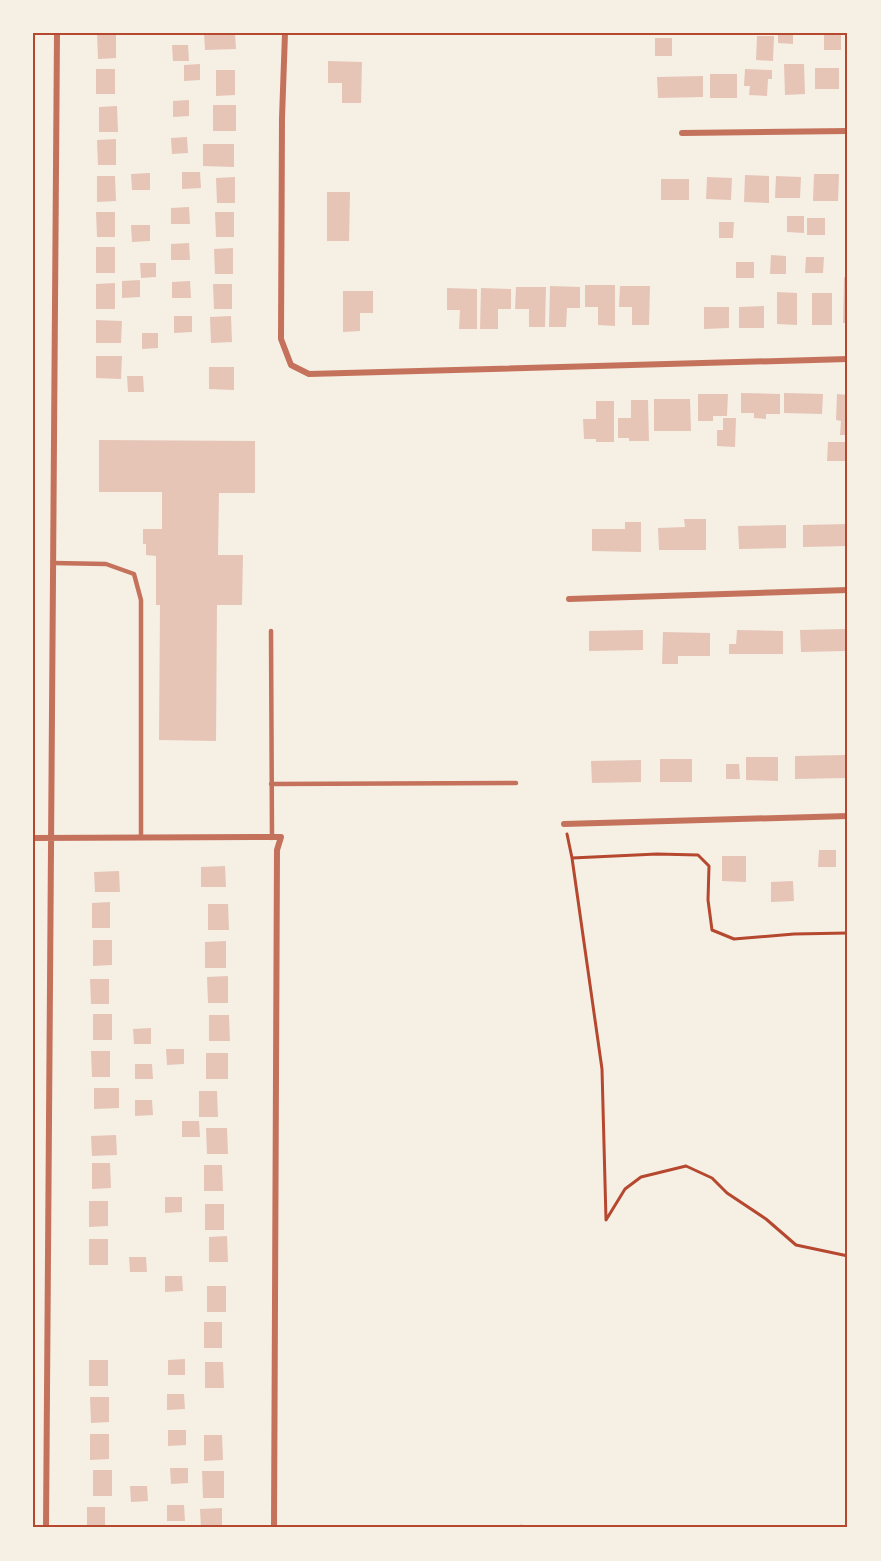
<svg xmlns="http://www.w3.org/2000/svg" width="881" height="1561" font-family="Arial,sans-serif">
	<rect width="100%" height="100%" fill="#f6efe4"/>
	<path fill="#e6c5b7" d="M 97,33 L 116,33 L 116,58 L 98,59 Z
		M 204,33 L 235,33 L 236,49 L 205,50 Z
		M 778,33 L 793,33 L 793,44 L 778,43 Z
		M 824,34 L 841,34 L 841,50 L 824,50 Z
		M 757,36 L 774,36 L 773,61 L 756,60 Z
		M 655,38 L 672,38 L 672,56 L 655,56 Z
		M 172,45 L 188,45 L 189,61 L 173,61 Z
		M 328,61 L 362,62 L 361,103 L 342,103 L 342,83 L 328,83 Z
		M 200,64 L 200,80 L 184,81 L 184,65 Z
		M 784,64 L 804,64 L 805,94 L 785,95 Z
		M 815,68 L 839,68 L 839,89 L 815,89 Z
		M 96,69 L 115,69 L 115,94 L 96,94 Z
		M 745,69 L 772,70 L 772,79 L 768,79 L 767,96 L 749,95 L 750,86 L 744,86 Z
		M 216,70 L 235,70 L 235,95 L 216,96 Z
		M 710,74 L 737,74 L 737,98 L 710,98 Z
		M 703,76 L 703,97 L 658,98 L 657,77 Z
		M 189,100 L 189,116 L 173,117 L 173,101 Z
		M 213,105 L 236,105 L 236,131 L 213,131 Z
		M 117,106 L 118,132 L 99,132 L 99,107 Z
		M 187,137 L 188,153 L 172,154 L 171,138 Z
		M 116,139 L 116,165 L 98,165 L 97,140 Z
		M 203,144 L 234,144 L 234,167 L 203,166 Z
		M 845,171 L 848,171 L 848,202 L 845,202 Z
		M 182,172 L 200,172 L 201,188 L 182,189 Z
		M 150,173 L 150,190 L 132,190 L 131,174 Z
		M 814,174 L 839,174 L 838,201 L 813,201 Z
		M 745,175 L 769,176 L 769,203 L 744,202 Z
		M 97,176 L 115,176 L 116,201 L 97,202 Z
		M 776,176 L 801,177 L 800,198 L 775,198 Z
		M 235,177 L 235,203 L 217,203 L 216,178 Z
		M 707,177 L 732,178 L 731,200 L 706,199 Z
		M 661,179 L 689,179 L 689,200 L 661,200 Z
		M 327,192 L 350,192 L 349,241 L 327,241 Z
		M 189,207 L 190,224 L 171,224 L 171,208 Z
		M 96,212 L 115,212 L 115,237 L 97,237 Z
		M 215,212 L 234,212 L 234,237 L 216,237 Z
		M 787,216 L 804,216 L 804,233 L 787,232 Z
		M 807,218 L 825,218 L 825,235 L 807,235 Z
		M 719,222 L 734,222 L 733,238 L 719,238 Z
		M 131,225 L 150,225 L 150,241 L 132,242 Z
		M 189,243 L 190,260 L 171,260 L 171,244 Z
		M 96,247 L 115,247 L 115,273 L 96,273 Z
		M 233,248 L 233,274 L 215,274 L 214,249 Z
		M 771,255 L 786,256 L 786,274 L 770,274 Z
		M 806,257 L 824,257 L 823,273 L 805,273 Z
		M 736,262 L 754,262 L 754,278 L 736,278 Z
		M 140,263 L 156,263 L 156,277 L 141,278 Z
		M 844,277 L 848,277 L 848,323 L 843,323 Z
		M 140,280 L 140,297 L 122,298 L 122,281 Z
		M 190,281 L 191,298 L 172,298 L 172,282 Z
		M 115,283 L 115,309 L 96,309 L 96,284 Z
		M 213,284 L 232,284 L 232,309 L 214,309 Z
		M 585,285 L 615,285 L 615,326 L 598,325 L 598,307 L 585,307 Z
		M 550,286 L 580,287 L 580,308 L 567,308 L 566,327 L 549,327 Z
		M 620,286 L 650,286 L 649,325 L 632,325 L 632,307 L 619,307 Z
		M 516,287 L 546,287 L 545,327 L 529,327 L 529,309 L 515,309 Z
		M 447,288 L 477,289 L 477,329 L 459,329 L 460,310 L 447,310 Z
		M 481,288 L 511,289 L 511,309 L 498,309 L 498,329 L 480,329 Z
		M 343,291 L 373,291 L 373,313 L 360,313 L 360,331 L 343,332 Z
		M 777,292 L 797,293 L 797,325 L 777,324 Z
		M 812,293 L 832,293 L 832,325 L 812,325 Z
		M 764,306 L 764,328 L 739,328 L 739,307 Z
		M 704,307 L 729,307 L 729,328 L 704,329 Z
		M 174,316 L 192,316 L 192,332 L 174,333 Z
		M 231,316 L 232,342 L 211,343 L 210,317 Z
		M 96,320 L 122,321 L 121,343 L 96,343 Z
		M 142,333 L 158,333 L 158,348 L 142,349 Z
		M 96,356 L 122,356 L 121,379 L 96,378 Z
		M 209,367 L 234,367 L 234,390 L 209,389 Z
		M 127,376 L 143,376 L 144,392 L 128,392 Z
		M 741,393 L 780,394 L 780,414 L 766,414 L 766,419 L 754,418 L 754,413 L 741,413 Z
		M 784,393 L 823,394 L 822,414 L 784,413 Z
		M 698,394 L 728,394 L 727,416 L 713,416 L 713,421 L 698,421 Z
		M 837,394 L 848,395 L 848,435 L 840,435 L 841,421 L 836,420 Z
		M 654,399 L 690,399 L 691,431 L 654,431 Z
		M 631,400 L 648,400 L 649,441 L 629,441 L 629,438 L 618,438 L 618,418 L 631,418 Z
		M 596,401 L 614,401 L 614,442 L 596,442 L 596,439 L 584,439 L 583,419 L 596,419 Z
		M 723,418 L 736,418 L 735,447 L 717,446 L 717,430 L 723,430 Z
		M 99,440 L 255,441 L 255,493 L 219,493 L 218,555 L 243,555 L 242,605 L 217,605 L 216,741 L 159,740 L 160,605 L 156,605 L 156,556 L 146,555 L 146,544 L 143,544 L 143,529 L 162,529 L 162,492 L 99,492 Z
		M 828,442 L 848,442 L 848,461 L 827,461 Z
		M 684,519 L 706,519 L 706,550 L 659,550 L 658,528 L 685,527 Z
		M 625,522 L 641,522 L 641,552 L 592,551 L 592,529 L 625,529 Z
		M 848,524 L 848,546 L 803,547 L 803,525 Z
		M 786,525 L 786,548 L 739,549 L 738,526 Z
		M 845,629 L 846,651 L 801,652 L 800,630 Z
		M 643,630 L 643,650 L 589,651 L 589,631 Z
		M 737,630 L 783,631 L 783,654 L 729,654 L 729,644 L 736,644 Z
		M 663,632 L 710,633 L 710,656 L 678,656 L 678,664 L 662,664 Z
		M 845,755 L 846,778 L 795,779 L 795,756 Z
		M 746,757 L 778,757 L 778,781 L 746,780 Z
		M 660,759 L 692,759 L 692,782 L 660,782 Z
		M 641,760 L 641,782 L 592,783 L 591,761 Z
		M 726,764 L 739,764 L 740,779 L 726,779 Z
		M 819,850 L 836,850 L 836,867 L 818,867 Z
		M 722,856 L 746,856 L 746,882 L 722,881 Z
		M 225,866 L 226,887 L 201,887 L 201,867 Z
		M 119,871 L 120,892 L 95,892 L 94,872 Z
		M 793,881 L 794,901 L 771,902 L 771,882 Z
		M 110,902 L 110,928 L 92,928 L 92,903 Z
		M 208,904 L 228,904 L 229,930 L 208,930 Z
		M 93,940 L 112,940 L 112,965 L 93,966 Z
		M 226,941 L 226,968 L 205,968 L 205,942 Z
		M 228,976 L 228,1003 L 208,1003 L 207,977 Z
		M 90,979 L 109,979 L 109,1004 L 91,1004 Z
		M 93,1014 L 112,1014 L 112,1040 L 93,1040 Z
		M 209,1015 L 229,1015 L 230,1041 L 209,1041 Z
		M 151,1028 L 151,1044 L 134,1044 L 133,1029 Z
		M 166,1049 L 184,1049 L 184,1064 L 167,1065 Z
		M 91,1051 L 110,1051 L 110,1077 L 92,1077 Z
		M 206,1053 L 228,1053 L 228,1079 L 206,1079 Z
		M 135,1064 L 152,1064 L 153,1079 L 135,1079 Z
		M 94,1088 L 119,1088 L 119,1108 L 94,1109 Z
		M 199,1091 L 217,1091 L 218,1117 L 199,1117 Z
		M 135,1100 L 152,1100 L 153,1115 L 135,1116 Z
		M 182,1121 L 199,1121 L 200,1137 L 182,1137 Z
		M 206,1128 L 227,1128 L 228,1154 L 207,1154 Z
		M 116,1135 L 117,1155 L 92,1156 L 91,1136 Z
		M 92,1163 L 110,1163 L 111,1188 L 92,1189 Z
		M 204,1165 L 222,1165 L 223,1191 L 204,1191 Z
		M 165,1197 L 182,1197 L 182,1212 L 165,1213 Z
		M 89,1201 L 108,1201 L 108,1226 L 89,1227 Z
		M 205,1204 L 224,1204 L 224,1230 L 205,1230 Z
		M 227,1236 L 228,1262 L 209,1262 L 209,1237 Z
		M 89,1239 L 108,1239 L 108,1265 L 89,1265 Z
		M 129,1257 L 146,1257 L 147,1272 L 130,1272 Z
		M 165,1276 L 182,1276 L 183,1291 L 165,1292 Z
		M 207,1286 L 226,1286 L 226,1312 L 207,1312 Z
		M 204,1322 L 222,1322 L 222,1348 L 204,1348 Z
		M 185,1359 L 185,1375 L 168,1375 L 168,1360 Z
		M 89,1360 L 108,1360 L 108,1386 L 89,1386 Z
		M 205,1362 L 223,1362 L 224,1388 L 205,1388 Z
		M 167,1394 L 184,1394 L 185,1409 L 167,1410 Z
		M 90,1397 L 109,1397 L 109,1422 L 91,1423 Z
		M 168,1430 L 186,1430 L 186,1445 L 168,1446 Z
		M 90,1434 L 109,1434 L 109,1459 L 90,1460 Z
		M 204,1435 L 222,1435 L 223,1460 L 204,1461 Z
		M 170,1468 L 188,1468 L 188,1483 L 171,1484 Z
		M 93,1470 L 112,1470 L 112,1496 L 93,1496 Z
		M 202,1471 L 224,1471 L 224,1498 L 203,1498 Z
		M 130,1486 L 147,1486 L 148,1501 L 131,1502 Z
		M 167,1505 L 184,1505 L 185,1521 L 167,1521 Z
		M 87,1507 L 105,1507 L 105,1528 L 87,1528 Z
		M 222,1508 L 222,1528 L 201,1528 L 200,1509 Z"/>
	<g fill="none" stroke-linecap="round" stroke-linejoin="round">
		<path stroke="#b5482f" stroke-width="3" d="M 567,834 L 572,858 L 602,1069 L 606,1220 L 625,1189 L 641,1177 L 686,1166 L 712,1178 L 727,1193 L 766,1219 L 796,1245 L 848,1256
			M 572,858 L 657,854 L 698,855 L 709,866 L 708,900 L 712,930 L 734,939 L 794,934 L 848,933"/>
		<path stroke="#c5725c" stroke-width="4.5" d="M 53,563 L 106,564 L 134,574 L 141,600 L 141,838
			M 271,631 L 272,838
			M 271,784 L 516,783
			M 521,1527 L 521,1528"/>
		<path stroke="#c5725c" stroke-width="6" d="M 285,33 L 282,118 L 281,339 L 291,365 L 309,374 L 848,359
			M 682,133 L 848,131
			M 569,599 L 848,590
			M 564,824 L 848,816
			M 33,838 L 281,837 L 277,850 L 274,1528
			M 46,1528 L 57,33"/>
	</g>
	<rect width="881" height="1561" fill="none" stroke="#f6efe4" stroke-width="69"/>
	<rect x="34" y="34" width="812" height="1492" fill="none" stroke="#b5482f" stroke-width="2"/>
</svg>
